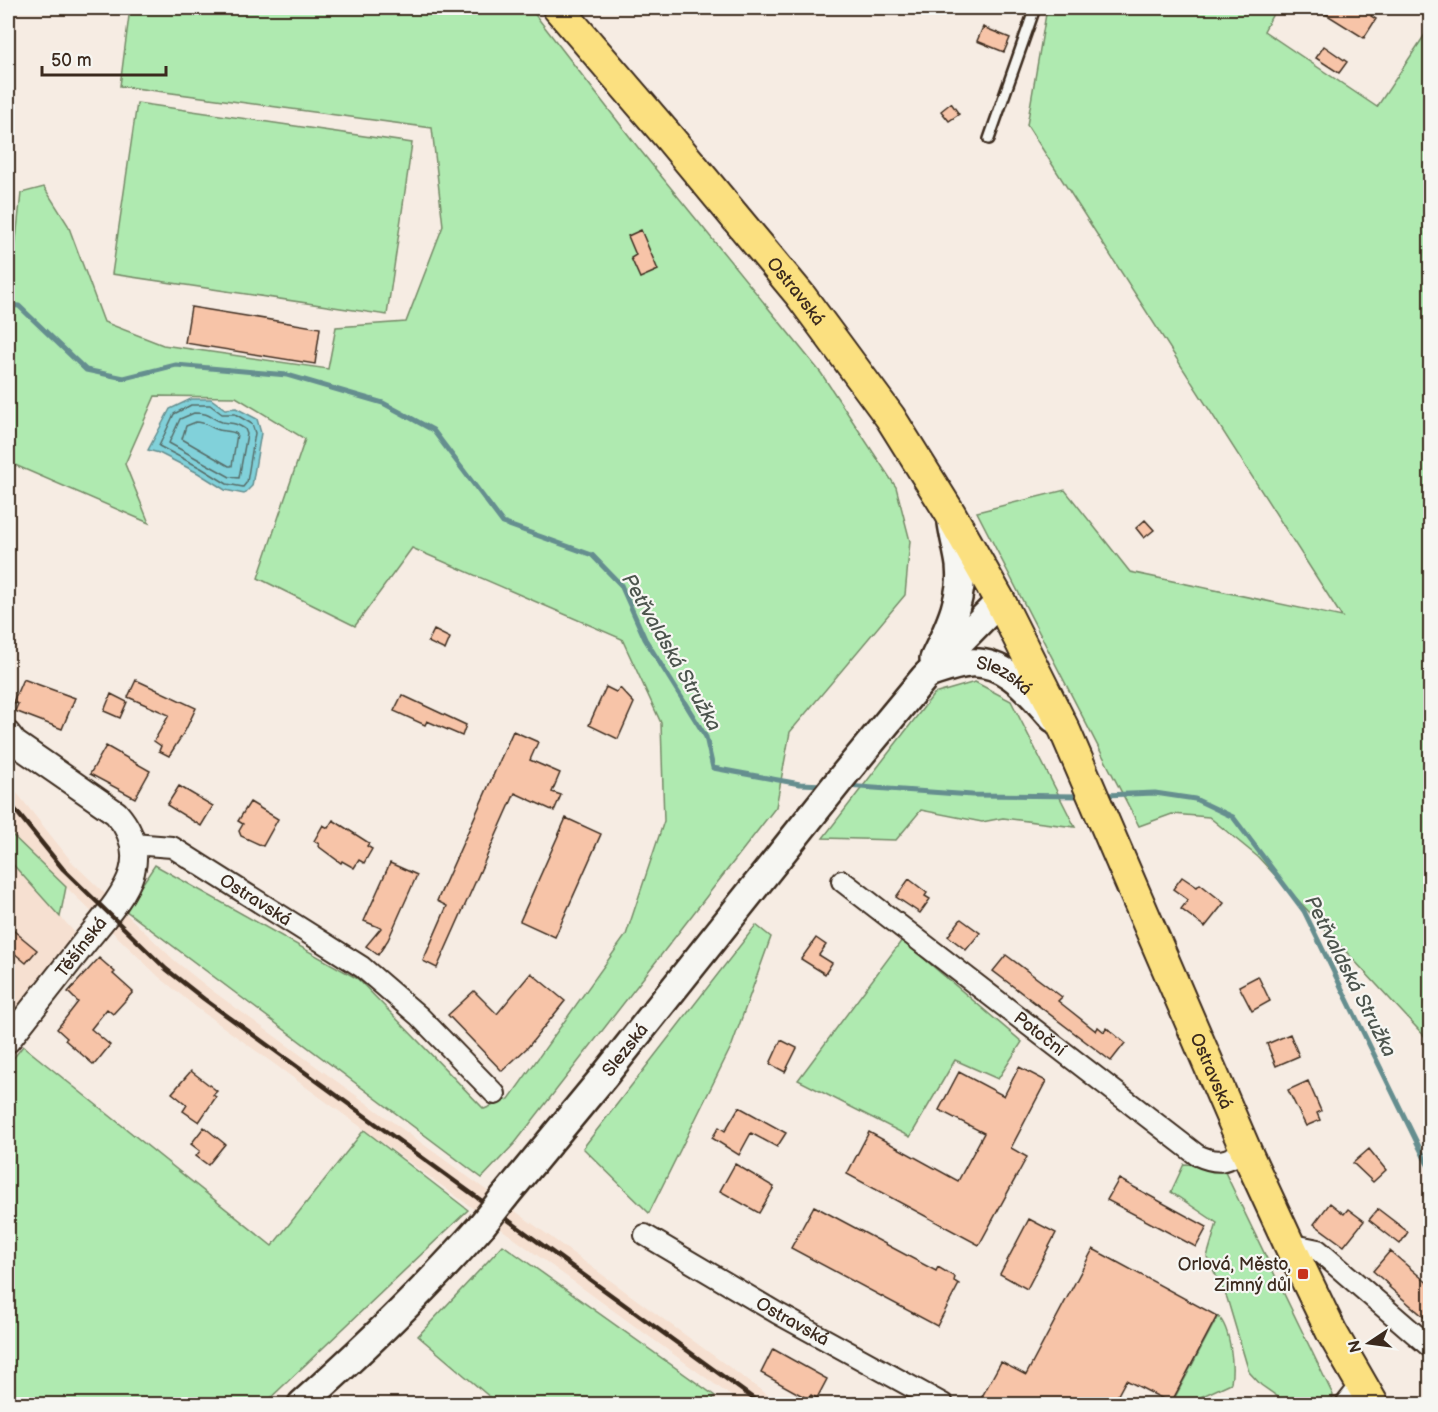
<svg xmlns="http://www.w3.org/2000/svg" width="1438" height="1412" font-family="'Balsamiq Sans',sans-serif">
	<rect width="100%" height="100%" fill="#f6ece3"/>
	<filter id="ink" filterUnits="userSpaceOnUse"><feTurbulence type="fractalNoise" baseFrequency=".0167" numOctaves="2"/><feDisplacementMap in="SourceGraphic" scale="12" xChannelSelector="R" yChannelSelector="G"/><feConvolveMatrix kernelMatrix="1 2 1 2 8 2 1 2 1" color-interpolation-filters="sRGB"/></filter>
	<g filter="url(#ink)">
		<path fill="#f6e0d1" d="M 8,782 L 72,862 L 174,960 L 210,989 L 780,1404 L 742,1404 L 197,1008 L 159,977 L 8,831 Z
			M 8,859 L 78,936 L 20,1009 L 8,1012 Z"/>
		<path fill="#afeab0" stroke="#758a67" stroke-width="1.5" d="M 130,8 L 530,8 L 640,150 L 821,373 L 896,487 L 910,541 L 905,595 L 790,732 L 776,807 L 515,1143 L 482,1178 L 125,910 L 155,865 L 358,979 L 484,1109 L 509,1099 L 626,935 L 664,821 L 661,723 L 622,639 L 412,548 L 355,626 L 258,578 L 305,439 L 236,397 L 155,396 L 125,464 L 149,523 L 8,462 L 8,288 L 12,277 L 21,193 L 44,187 L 68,225 L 104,322 L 163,345 L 328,369 L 336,327 L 406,322 L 443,226 L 432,128 L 120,86 Z
			M 1047,8 L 1276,8 L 1264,31 L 1377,107 L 1430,27 L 1430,1042 L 1258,857 L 1209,817 L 1172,814 L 1139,826 L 977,512 L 1065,490 L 1130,572 L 1342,617 L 1027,125 Z
			M 137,103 L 412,143 L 387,315 L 112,274 Z
			M 975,682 L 1011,701 L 1075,827 L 1003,818 L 982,822 L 921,810 L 896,840 L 823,838 L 934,694 Z
			M 8,831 L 66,887 L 60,917 L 8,859 Z
			M 756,925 L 771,937 L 732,1045 L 649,1213 L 583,1148 Z
			M 902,940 L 1022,1042 L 998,1079 L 955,1060 L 910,1137 L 798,1080 Z
			M 23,1046 L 272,1246 L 364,1130 L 468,1210 L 264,1404 L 8,1404 L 8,1065 Z
			M 1184,1164 L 1222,1166 L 1333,1395 L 1331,1404 L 1294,1404 L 1284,1401 L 1261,1385 L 1249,1372 L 1227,1298 L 1207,1257 L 1217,1223 L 1171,1192 Z
			M 503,1245 L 715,1396 L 709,1404 L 498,1404 L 418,1336 Z
			M 1218,1316 C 1231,1329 1234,1366 1231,1383 L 1192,1401 L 1174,1404 L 1172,1403 Z"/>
		<path fill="#81d1da" stroke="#658e8f" stroke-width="1.5" d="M 191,399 L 211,399 L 225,409 L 236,408 L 257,419 L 261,433 L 252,486 L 244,494 L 225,490 L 198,473 L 159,453 L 148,450 L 170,409 Z"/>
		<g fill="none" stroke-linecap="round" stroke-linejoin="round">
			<path stroke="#576d69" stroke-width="1.5" d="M 191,405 L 210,405 L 222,414 L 235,414 L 252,424 L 255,433 L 247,482 L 243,487 L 227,484 L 201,468 L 159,446 L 174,414 Z
				M 194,413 C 212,413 209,418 222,422 C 233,424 234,422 245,429 L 247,434 L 239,478 L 230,477 L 169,443 L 180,419 Z
				M 196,422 C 205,422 208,426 216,429 C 223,432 230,430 237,434 L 232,466 L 229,466 L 182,439 L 186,426 Z"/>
			<path stroke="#658e8f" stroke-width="5" d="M 8,305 L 19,306 L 86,370 L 124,378 L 176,365 L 287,375 L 383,403 L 433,430 L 503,523 L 592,555 L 621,585 L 645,639 L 706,737 L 713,768 L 800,784 L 825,785
				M 846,786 L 972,795 L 1082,796
				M 1104,795 L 1155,793 L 1195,799 L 1233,817 L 1304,911 L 1426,1161 L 1430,1168"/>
		</g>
		<path fill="#f7c4a8" stroke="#3b2a1e" stroke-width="1.5" d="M 1316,8 L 1376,8 L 1371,16 L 1376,19 L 1364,38 Z
			M 983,27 L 1010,38 L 1004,52 L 977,41 Z
			M 1324,46 L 1347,62 L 1339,73 L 1316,58 Z
			M 951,103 L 959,114 L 949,121 L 941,111 Z
			M 641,230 L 658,270 L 640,278 L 631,258 L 636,255 L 628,236 Z
			M 191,307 L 320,328 L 315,364 L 185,343 Z
			M 1145,520 L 1154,530 L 1144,538 L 1136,528 Z
			M 434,630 L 450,638 L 445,650 L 428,642 Z
			M 23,679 L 75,698 L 62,729 L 15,711 L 18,704 L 13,702 Z
			M 136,680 L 196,708 L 185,731 L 169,756 L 159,751 L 161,746 L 154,741 L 169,715 L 128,697 Z
			M 606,687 L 616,692 L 620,688 L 634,703 L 618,739 L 589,725 Z
			M 111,694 L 127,702 L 120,718 L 104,711 Z
			M 402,695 L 466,725 L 462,736 L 427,721 L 425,725 L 394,711 Z
			M 513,731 L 538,742 L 530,760 L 560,773 L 552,792 L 561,795 L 554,811 L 515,793 L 437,968 L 423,961 L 447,906 L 437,901 Z
			M 106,746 L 150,771 L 135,798 L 90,774 Z
			M 179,786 L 213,806 L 201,826 L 167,805 Z
			M 250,802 L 278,819 L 263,846 L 241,836 L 239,831 L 243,824 L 238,821 Z
			M 566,818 L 601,834 L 555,937 L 520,921 Z
			M 333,820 L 369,843 L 367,846 L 372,849 L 364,863 L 359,860 L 354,868 L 342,861 L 341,863 L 318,846 L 319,844 L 314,841 L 323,825 L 328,828 Z
			M 390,863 L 417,875 L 388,940 L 378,955 L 366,946 L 381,928 L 364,921 Z
			M 1182,877 L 1197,887 L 1200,884 L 1224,903 L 1205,927 L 1181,909 L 1188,900 L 1173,889 Z
			M 909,879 L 927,893 L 925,896 L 930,899 L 920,913 L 896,897 Z
			M 961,919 L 980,933 L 966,950 L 948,936 Z
			M 8,926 L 37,950 L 26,963 L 8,948 Z
			M 816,938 L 826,945 L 819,955 L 832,963 L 825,974 L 801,959 Z
			M 1006,955 L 1062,997 L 1058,1001 L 1096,1031 L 1098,1027 L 1104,1032 L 1107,1028 L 1125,1043 L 1111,1061 L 993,971 Z
			M 99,958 L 115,972 L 113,974 L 133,992 L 113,1014 L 107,1009 L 91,1029 L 110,1045 L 94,1065 L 65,1040 L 67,1038 L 57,1029 L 78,1002 L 68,992 Z
			M 531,973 L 565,1001 L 528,1047 L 502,1071 L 448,1015 L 474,991 L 497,1014 Z
			M 1258,976 L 1270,1001 L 1252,1011 L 1239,986 Z
			M 1290,1034 L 1299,1056 L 1276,1066 L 1267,1044 Z
			M 781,1040 L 797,1048 L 785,1072 L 770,1064 Z
			M 1019,1067 L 1046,1081 L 1011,1148 L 1027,1157 L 979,1245 L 847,1174 L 869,1132 L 958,1181 L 984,1133 L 939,1110 L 959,1072 L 1004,1096 Z
			M 191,1071 L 217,1091 L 213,1095 L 216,1097 L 199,1122 L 183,1111 L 187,1105 L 172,1093 Z
			M 1308,1081 L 1321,1111 L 1317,1113 L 1320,1120 L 1306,1126 L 1288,1090 Z
			M 739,1107 L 786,1133 L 777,1147 L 751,1133 L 739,1155 L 712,1138 L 719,1127 L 725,1131 Z
			M 204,1127 L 225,1144 L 208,1165 L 196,1156 L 200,1151 L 191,1144 Z
			M 1369,1149 L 1386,1170 L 1373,1182 L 1353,1163 Z
			M 735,1164 L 774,1187 L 759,1213 L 720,1191 Z
			M 1119,1179 L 1207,1227 L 1196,1247 L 1107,1200 Z
			M 1330,1203 L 1344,1214 L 1348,1209 L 1364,1221 L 1344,1246 L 1314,1224 Z
			M 814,1206 L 936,1271 L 938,1267 L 955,1277 L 954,1281 L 959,1284 L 937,1326 L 791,1248 Z
			M 1378,1209 L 1408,1232 L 1400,1244 L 1369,1220 Z
			M 1029,1219 L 1056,1233 L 1027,1289 L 1000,1274 Z
			M 1093,1249 L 1217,1316 L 1171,1403 L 1126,1380 L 1113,1404 L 978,1404 L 1001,1362 L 1026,1375 Z
			M 1390,1251 L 1431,1286 L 1431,1323 L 1389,1287 L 1390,1286 L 1373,1271 Z
			M 773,1349 L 827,1379 L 817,1398 L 811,1395 L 808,1399 L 761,1373 Z"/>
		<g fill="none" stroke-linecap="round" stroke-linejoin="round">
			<g stroke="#3b2a1e" stroke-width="14">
				<path id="service" d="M 989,139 L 1035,8"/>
			</g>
			<g stroke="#3b2a1e" stroke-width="24">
				<g id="minor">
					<path id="s1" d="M 133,844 L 172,847 L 362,967 L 419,1016 L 495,1094"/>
					<path id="s2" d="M 842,881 L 1197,1155 C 1219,1165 1226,1161 1246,1151"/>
					<path id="s3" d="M 645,1235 L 777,1313 L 943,1404"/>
					<path d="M 1289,1244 L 1318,1250 L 1430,1347"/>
					<path d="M 1346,1404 L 1361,1385"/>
				</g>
			</g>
			<g stroke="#3b2a1e" stroke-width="28">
				<path id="tertiary" d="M 8,734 L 15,743 L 116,813 C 131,830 138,850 132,872 C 125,896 101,922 85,942 C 60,974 34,1007 8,1040"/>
			</g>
			<g stroke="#3b2a1e" stroke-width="32">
				<g id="secondary">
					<path d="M 934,659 C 948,629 964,598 960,565 C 958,551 954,537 952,523"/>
					<path id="s4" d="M 928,674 C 941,670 956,664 969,663 C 1007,660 1031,694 1053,718"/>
					<path id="s5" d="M 505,1196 L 605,1075 L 843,776 L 924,678 L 1000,601"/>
					<path d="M 302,1404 C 365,1348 426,1289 482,1225"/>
				</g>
			</g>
			<g stroke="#3b2a1e" stroke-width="34">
				<g id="primary">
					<path id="s6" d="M 558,8 L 667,135 L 800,295 L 890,417 L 950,513 L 1000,601 L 1065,731 L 1246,1151 L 1289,1244 L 1331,1331 L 1373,1404"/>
				</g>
			</g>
			<use href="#service" stroke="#f6f6f2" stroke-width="9"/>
			<use href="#minor" stroke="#f6f6f2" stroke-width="20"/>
			<use href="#tertiary" stroke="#f6f6f2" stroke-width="24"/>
			<use href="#secondary" stroke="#f6f6f2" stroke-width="27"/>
			<use href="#primary" stroke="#fbe080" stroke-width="30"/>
			<path stroke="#3b2a1e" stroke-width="4.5" d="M 8,801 L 63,869 L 166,969 L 204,999 L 761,1404"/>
			<g stroke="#3b2a1e" stroke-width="32" stroke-linecap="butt">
				<path id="secondary-bridge" d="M 482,1225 L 505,1196"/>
			</g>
			<use href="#secondary-bridge" stroke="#f6f6f2" stroke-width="27"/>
		</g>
	</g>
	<rect fill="#c8321e" stroke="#f6f6f2" stroke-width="2" x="1297" y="1268" width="12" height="12" rx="3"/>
	<g text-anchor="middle" stroke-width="4.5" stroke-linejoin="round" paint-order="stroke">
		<g font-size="18" fill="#3b2a1e" stroke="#f6f6f2">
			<text dy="6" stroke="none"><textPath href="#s6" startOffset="370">Ostravská</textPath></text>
			<text dy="6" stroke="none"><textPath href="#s4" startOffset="81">Slezská</textPath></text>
			<text dy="6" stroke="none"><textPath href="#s1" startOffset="138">Ostravská</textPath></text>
			<text transform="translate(81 947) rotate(-52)" y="6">Těšínská</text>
			<text dy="6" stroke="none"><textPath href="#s2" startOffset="250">Potoční</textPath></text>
			<text dy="6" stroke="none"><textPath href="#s5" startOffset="189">Slezská</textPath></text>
			<text dy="6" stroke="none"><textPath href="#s6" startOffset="1257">Ostravská</textPath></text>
			<text dy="6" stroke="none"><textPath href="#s3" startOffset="171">Ostravská</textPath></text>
		</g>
		<g font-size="18" fill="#3b2a1e" stroke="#f6f6f2" text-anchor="end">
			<text x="1291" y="1270">Orlová, Město,<tspan x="1291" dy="21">Zimný důl</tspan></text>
		</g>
		<g font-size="20" font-style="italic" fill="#4c544d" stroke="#f6f6f2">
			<text transform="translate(672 652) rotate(60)" y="7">Petřvaldská Stružka</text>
			<text transform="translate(1351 976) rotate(63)" y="7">Petřvaldská Stružka</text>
		</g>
	</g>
	<rect width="1438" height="1412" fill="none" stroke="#f6f6f2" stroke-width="30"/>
	<rect x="15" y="15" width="1408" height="1382" fill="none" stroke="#3b2a1e" stroke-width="2" filter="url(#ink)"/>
	<g transform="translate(1369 1343) rotate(257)" stroke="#f6f6f2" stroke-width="4.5" paint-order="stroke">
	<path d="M0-4.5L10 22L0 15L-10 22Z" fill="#3b2a1e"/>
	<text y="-9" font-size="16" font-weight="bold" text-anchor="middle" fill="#3b2a1e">N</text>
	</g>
	<path d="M42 66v9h124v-9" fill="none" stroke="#3b2a1e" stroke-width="3"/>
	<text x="51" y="66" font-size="18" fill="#3b2a1e" stroke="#f6f6f2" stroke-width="4.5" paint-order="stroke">50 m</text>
</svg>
